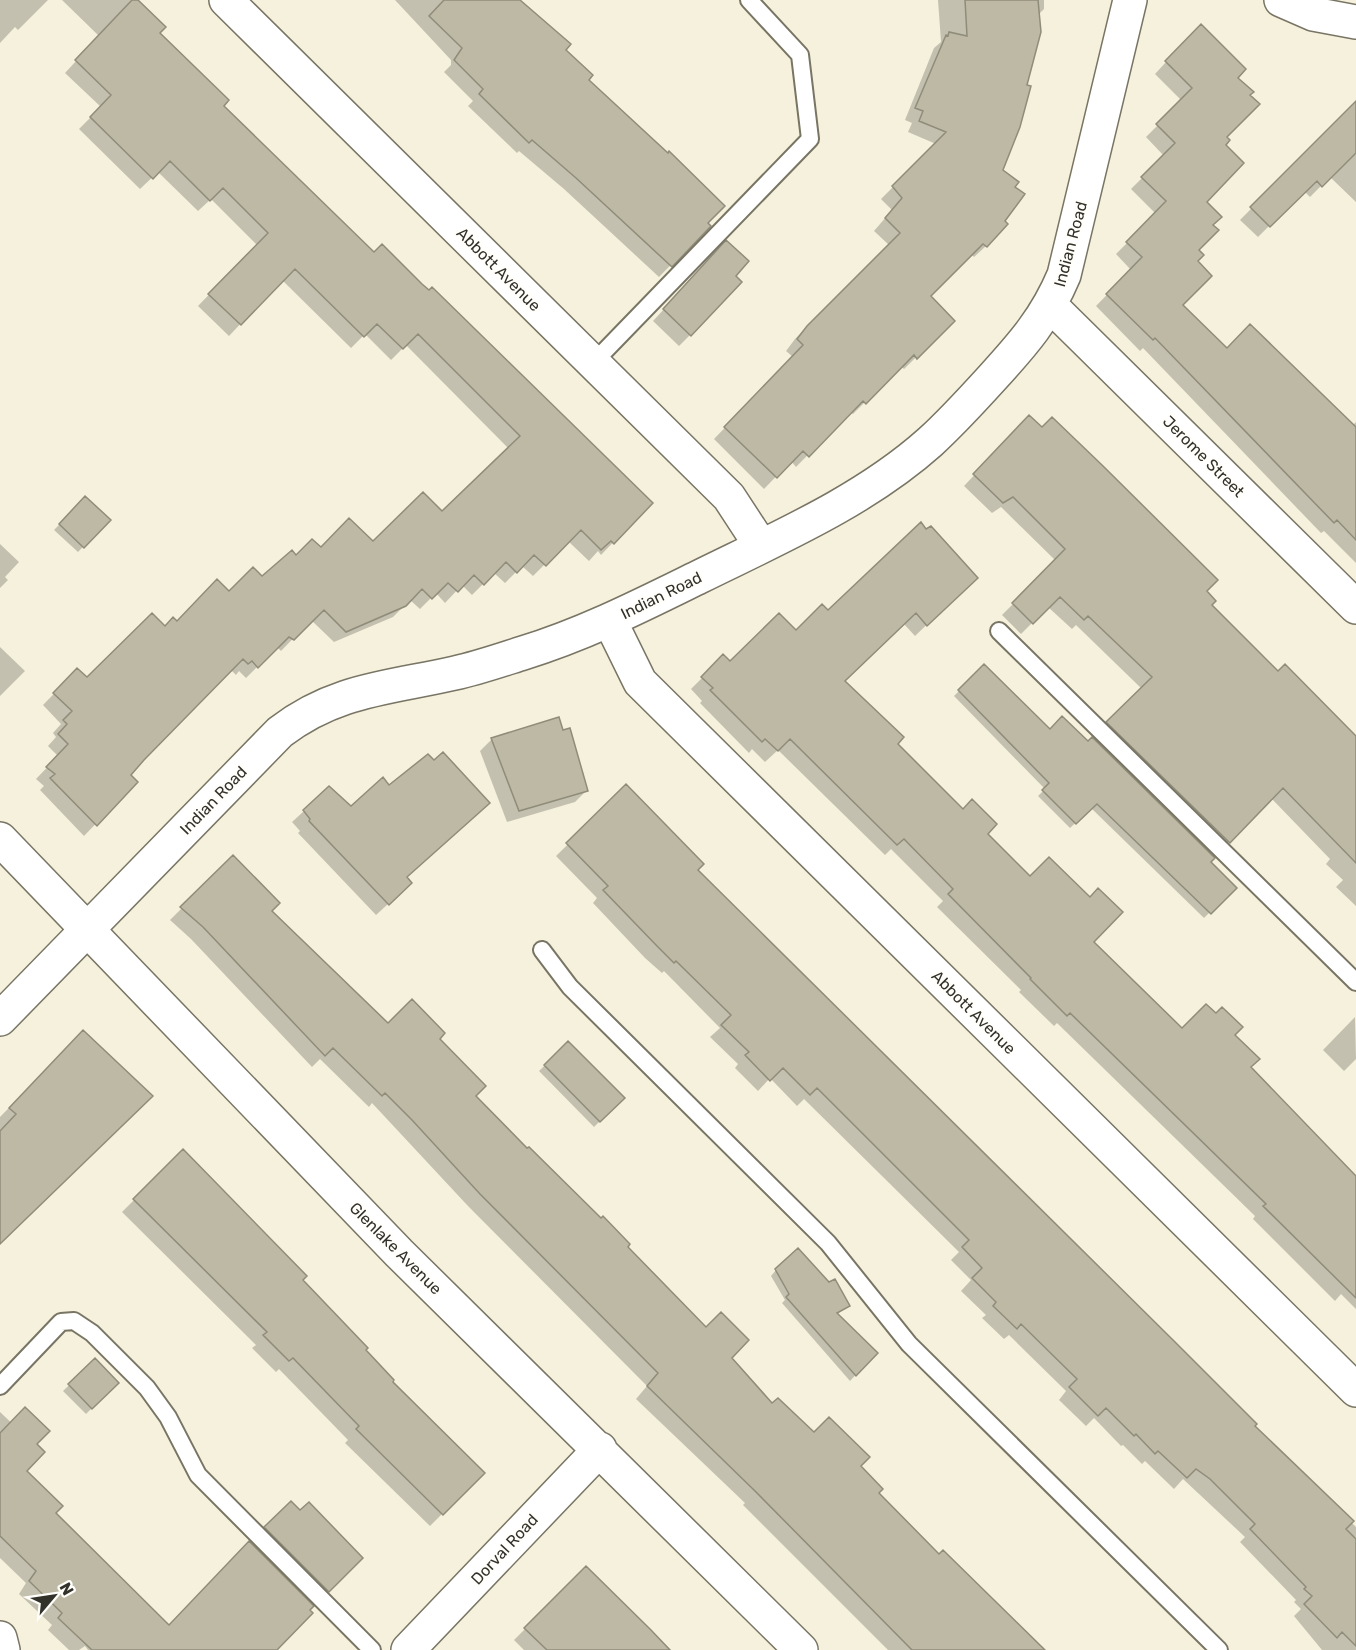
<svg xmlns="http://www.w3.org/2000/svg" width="1356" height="1650" font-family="Rubik,sans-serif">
	<rect width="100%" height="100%" fill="#f5f1dd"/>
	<path fill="#0003" d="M 0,0 L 48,0 L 18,30 L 15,27 L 0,43 Z
		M 62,0 L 136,0 L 158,33 L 222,106 L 374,254 L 651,503 L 601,555 L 598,551 L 589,561 L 568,541 L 533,576 L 522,566 L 505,583 L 494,573 L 472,595 L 462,585 L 445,603 L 436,593 L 420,609 L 410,600 L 393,617 L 334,642 L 311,620 L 281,651 L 277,647 L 246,678 L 239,671 L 236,675 L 231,670 L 129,775 L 136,782 L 84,836 L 40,790 L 44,786 L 36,779 L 58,756 L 48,746 L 56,737 L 53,733 L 61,724 L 43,705 L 77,670 L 87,679 L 165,628 L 262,578 L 296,556 L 321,549 L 373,543 L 442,513 L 509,449 L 406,345 L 391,360 L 365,334 L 351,348 L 282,280 L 229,336 L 198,306 L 257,245 L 211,199 L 198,211 L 158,172 L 140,189 L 79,129 L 101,107 L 65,73 L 99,36 Z
		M 395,0 L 518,0 L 564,50 L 709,226 L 659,277 L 564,189 L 519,151 L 517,153 L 468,106 L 473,101 L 444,72 L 451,65 L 451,60 Z
		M 938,0 L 1044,0 L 1044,9 L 1038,15 L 986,246 L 974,257 L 971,254 L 929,296 L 953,321 L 904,369 L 901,366 L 853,414 L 850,412 L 796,467 L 791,461 L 764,489 L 714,439 L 793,357 L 786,351 L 795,339 L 889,245 L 874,231 L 892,210 L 881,199 L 936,144 L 908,132 L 912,123 L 905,120 L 934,48 L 941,42 Z
		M 1189,37 L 1236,78 L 1249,96 L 1225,137 L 1205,202 L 1211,225 L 1197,250 L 1181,305 L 1227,350 L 1353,425 L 1356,422 L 1356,563 L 1324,531 L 1321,533 L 1143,348 L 1140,351 L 1096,306 L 1131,270 L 1116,254 L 1156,214 L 1131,189 L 1164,156 L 1146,137 L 1182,101 L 1155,74 Z
		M 1356,103 L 1356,202 L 1330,177 L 1310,197 L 1304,191 L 1258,237 L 1240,220 Z
		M 715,254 L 690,335 L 679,346 L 653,321 Z
		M 1029,417 L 1205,591 L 1210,605 L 1278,673 L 1356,738 L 1356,906 L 1336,887 L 1343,880 L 1326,864 L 1330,859 L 1271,798 L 1218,853 L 1097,734 L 1142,689 L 1076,625 L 1072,629 L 1048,607 L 1021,634 L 1002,615 L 1056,561 L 1001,507 L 992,513 L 964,486 Z
		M 85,498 L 109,520 L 78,552 L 54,530 Z
		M 0,544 L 19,562 L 5,577 L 8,580 L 0,588 Z
		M 964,589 L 915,636 L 903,623 L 844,681 L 896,744 L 1182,1030 L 1233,1035 L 1250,1067 L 1356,1178 L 1356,1309 L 1341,1294 L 1335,1301 L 1253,1219 L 1255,1216 L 1057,1023 L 1054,1026 L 1019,992 L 1021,990 L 937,907 L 943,901 L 891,849 L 885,855 L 778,750 L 765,762 L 752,749 L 749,753 L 700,703 L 702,701 L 691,689 L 723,657 L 730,663 L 796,632 L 828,612 Z
		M 0,647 L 25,671 L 0,696 Z
		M 984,666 L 1050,731 L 1209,862 L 1234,888 L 1204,918 L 1091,808 L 1070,828 L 1038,796 L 1045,789 L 954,696 Z
		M 492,739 L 586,791 L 575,802 L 507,822 L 480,751 Z
		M 626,787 L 696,870 L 1356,1527 L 1356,1650 L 1322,1650 L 1294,1616 L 1301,1609 L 1294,1602 L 1296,1600 L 1240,1542 L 1245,1537 L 1183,1479 L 1174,1489 L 1145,1461 L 1142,1464 L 1123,1445 L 1121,1446 L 1094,1418 L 1086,1426 L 1059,1400 L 1066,1391 L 1009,1335 L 1004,1339 L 982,1318 L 986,1315 L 961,1291 L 971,1280 L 951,1260 L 959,1252 L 804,1099 L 797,1106 L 770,1078 L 758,1091 L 735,1068 L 738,1064 L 710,1037 L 720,1028 L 664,971 L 662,973 L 645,958 L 593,903 L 597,898 L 556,856 Z
		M 351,809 L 406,877 L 399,894 L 376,915 L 298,833 L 300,831 L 292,822 L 304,811 Z
		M 233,857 L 270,911 L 388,1025 L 438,1039 L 474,1097 L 625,1247 L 772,1405 L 858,1466 L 877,1493 L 939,1556 L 943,1552 L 1045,1650 L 888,1650 L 743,1505 L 745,1503 L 636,1399 L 647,1386 L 468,1206 L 372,1103 L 369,1107 L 320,1059 L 312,1067 L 191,939 L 170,920 Z
		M 1355,1017 L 1356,1059 L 1344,1071 L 1323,1050 Z
		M 83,1032 L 0,1243 L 0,1117 Z
		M 568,1043 L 623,1098 L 594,1127 L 539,1071 Z
		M 183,1151 L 391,1382 L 483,1473 L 430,1526 L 345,1443 L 348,1440 L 279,1369 L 276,1372 L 252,1348 L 256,1345 L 122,1212 Z
		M 776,1270 L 848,1306 L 836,1315 L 875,1354 L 850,1381 L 782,1303 L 785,1300 L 771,1276 Z
		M 95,1360 L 117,1383 L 86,1414 L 63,1391 Z
		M 0,1412 L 34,1444 L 25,1471 L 54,1513 L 169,1626 L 275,1650 L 88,1650 L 85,1646 L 79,1650 L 69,1650 L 48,1630 L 52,1625 L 19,1594 L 26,1583 L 0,1558 Z
		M 291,1503 L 361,1558 L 316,1602 L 254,1539 Z
		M 586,1568 L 671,1650 L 524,1650 L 514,1640 Z"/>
	<path fill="#bdb9a5" stroke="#908c7a" stroke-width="1.5" d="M 132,0 L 138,0 L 166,27 L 160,33 L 229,100 L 224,106 L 374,252 L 382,244 L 422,284 L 429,290 L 432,287 L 653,503 L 614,544 L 611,541 L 601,550 L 581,530 L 546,566 L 534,555 L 517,573 L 506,562 L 484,585 L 474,575 L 458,592 L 448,583 L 432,599 L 422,589 L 406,606 L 346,632 L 324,610 L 294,640 L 289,637 L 258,668 L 252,661 L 248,664 L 243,659 L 144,760 L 131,775 L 138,782 L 97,826 L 50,778 L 55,774 L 46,767 L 68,744 L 58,734 L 67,724 L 63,720 L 72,711 L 53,693 L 77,668 L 87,677 L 152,613 L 165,626 L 173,617 L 177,621 L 217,579 L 229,591 L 253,567 L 262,576 L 292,550 L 296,555 L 312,539 L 321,547 L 349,518 L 373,541 L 423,492 L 442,511 L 520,436 L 418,334 L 403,349 L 377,324 L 364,337 L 295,269 L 241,325 L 208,294 L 268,233 L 223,188 L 210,201 L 170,161 L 153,179 L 90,117 L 111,95 L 75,60 Z
		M 444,0 L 520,0 L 571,44 L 566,50 L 593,75 L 589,80 L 668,153 L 669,151 L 725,206 L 708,223 L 711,226 L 672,267 L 576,178 L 532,140 L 529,143 L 479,94 L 483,89 L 454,60 L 462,48 L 429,16 Z
		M 965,0 L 1038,0 L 1041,32 L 1027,85 L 1031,86 L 1020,127 L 1003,170 L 1019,182 L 1015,187 L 1025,194 L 1005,221 L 1008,224 L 987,247 L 983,244 L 931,296 L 955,321 L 917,359 L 914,355 L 866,404 L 863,401 L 809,457 L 803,451 L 777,478 L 724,427 L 803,345 L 797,339 L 807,326 L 900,233 L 885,218 L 902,198 L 892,186 L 946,132 L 919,121 L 923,111 L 915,108 L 946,35 L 948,36 L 949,32 L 967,36 Z
		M 1201,24 L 1246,69 L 1238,78 L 1254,92 L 1250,95 L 1260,104 L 1227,137 L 1230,140 L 1226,145 L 1244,163 L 1207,202 L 1222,217 L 1213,225 L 1219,230 L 1199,250 L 1204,255 L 1198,261 L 1212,276 L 1183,305 L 1227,348 L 1250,324 L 1356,427 L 1356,540 L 1337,520 L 1334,523 L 1155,338 L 1153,340 L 1106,294 L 1142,257 L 1126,242 L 1166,201 L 1141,177 L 1175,143 L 1156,124 L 1192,88 L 1165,61 Z
		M 1356,101 L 1356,153 L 1322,187 L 1317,181 L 1270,227 L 1250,207 Z
		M 726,240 L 749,261 L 736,276 L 742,282 L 691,336 L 663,309 Z
		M 1029,415 L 1042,427 L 1052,417 L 1102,465 L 1218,580 L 1207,591 L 1216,601 L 1212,605 L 1278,671 L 1285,664 L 1356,736 L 1356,863 L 1283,788 L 1230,843 L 1106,722 L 1152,677 L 1088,616 L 1084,620 L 1060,597 L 1033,624 L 1012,603 L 1065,549 L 1013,497 L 1003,503 L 973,474 Z
		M 85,496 L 111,520 L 84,548 L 59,524 Z
		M 921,522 L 926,529 L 931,526 L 978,578 L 927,626 L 916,613 L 845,681 L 904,737 L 898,744 L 963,809 L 972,799 L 997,824 L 988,834 L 1030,876 L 1049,857 L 1090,897 L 1098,888 L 1123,912 L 1094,942 L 1182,1028 L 1206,1004 L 1216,1013 L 1222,1007 L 1243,1027 L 1235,1035 L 1260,1059 L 1251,1067 L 1356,1176 L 1356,1298 L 1263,1206 L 1266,1204 L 1070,1013 L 1067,1016 L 1030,979 L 1031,978 L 948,894 L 953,889 L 904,839 L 897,845 L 790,739 L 778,751 L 765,739 L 762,742 L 710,690 L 713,688 L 701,677 L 723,654 L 730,661 L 779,613 L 796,630 L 822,604 L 828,610 Z
		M 984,664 L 1050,729 L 1062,716 L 1088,741 L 1092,737 L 1215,858 L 1211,862 L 1237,888 L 1211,914 L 1097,804 L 1076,824 L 1042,790 L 1049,783 L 958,690 Z
		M 559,717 L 563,730 L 570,728 L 588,791 L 519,811 L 491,738 Z
		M 443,752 L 490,803 L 407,877 L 412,883 L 389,905 L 309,821 L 310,819 L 303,810 L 329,786 L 351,806 L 383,777 L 389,785 L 428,754 L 434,760 Z
		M 626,784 L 704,864 L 698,870 L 1172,1339 L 1257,1424 L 1255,1426 L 1354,1521 L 1346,1529 L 1356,1539 L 1356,1646 L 1342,1632 L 1337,1638 L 1304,1604 L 1312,1596 L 1304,1589 L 1306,1587 L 1250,1529 L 1255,1524 L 1210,1479 L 1196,1469 L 1187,1478 L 1158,1451 L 1155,1454 L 1136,1434 L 1134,1436 L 1106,1408 L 1098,1416 L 1069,1387 L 1077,1379 L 1021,1324 L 1017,1329 L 993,1306 L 996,1302 L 972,1278 L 982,1268 L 962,1247 L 969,1240 L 817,1088 L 810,1095 L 783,1068 L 770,1081 L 745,1055 L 749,1052 L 721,1025 L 731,1015 L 676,961 L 674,963 L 657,946 L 603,890 L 608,886 L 566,843 Z
		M 233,855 L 280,903 L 272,911 L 388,1023 L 412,999 L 445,1033 L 440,1039 L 486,1086 L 476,1096 L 527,1148 L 529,1147 L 601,1218 L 603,1216 L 630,1244 L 628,1247 L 706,1327 L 721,1312 L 749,1340 L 732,1358 L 772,1403 L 778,1398 L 814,1432 L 829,1417 L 870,1457 L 861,1466 L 883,1489 L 879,1493 L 939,1554 L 943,1550 L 1045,1650 L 912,1650 L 755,1491 L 647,1386 L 658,1373 L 480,1194 L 412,1120 L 385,1093 L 382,1096 L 333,1048 L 325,1056 L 203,927 L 180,907 Z
		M 83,1030 L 153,1096 L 0,1244 L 0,1131 L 16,1114 L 9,1108 Z
		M 568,1041 L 625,1098 L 600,1122 L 544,1065 Z
		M 183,1149 L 307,1276 L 303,1280 L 368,1348 L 366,1350 L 394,1380 L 393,1382 L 485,1473 L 443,1515 L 356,1429 L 359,1426 L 293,1358 L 289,1361 L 263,1335 L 267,1332 L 133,1199 Z
		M 798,1248 L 829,1282 L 835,1279 L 850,1306 L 837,1313 L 878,1353 L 856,1376 L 786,1297 L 789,1294 L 775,1269 Z
		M 95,1358 L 119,1383 L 92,1409 L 68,1384 Z
		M 25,1407 L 50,1431 L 37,1444 L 45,1452 L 27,1471 L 63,1506 L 56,1513 L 59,1516 L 169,1625 L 249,1541 L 314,1606 L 310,1610 L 313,1613 L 277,1650 L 92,1650 L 58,1618 L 62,1613 L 29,1581 L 36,1571 L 0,1536 L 0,1433 Z
		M 291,1501 L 300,1510 L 309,1502 L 363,1558 L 329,1592 L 264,1527 Z
		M 586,1566 L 651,1630 L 670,1650 L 547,1650 L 524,1628 Z"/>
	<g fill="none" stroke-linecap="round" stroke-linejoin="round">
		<g stroke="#797564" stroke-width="20">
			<path id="service" d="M 594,362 L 810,139 L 800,55 L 749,0
				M 999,631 L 1356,982
				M 542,950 L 570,987 L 828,1243 L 909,1344 L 1219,1650
				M 0,1386 L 61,1322 L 74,1321 L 92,1333 L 147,1388 L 168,1417 L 198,1475 L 372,1650"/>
		</g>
		<g stroke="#797564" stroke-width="36">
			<path id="minor" d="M 226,0 L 729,497 L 761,546
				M 1281,0 L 1313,14 L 1356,22
				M 1051,306 L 1356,607
				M 610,621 L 640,682 L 1356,1390
				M 0,839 L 399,1253 L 801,1650
				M 0,1019 L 280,732 C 336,689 390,688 455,673 C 478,668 501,660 523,653 C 585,634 642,605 699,577 C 778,538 864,501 930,442 C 952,422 972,400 992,378 C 1023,344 1046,318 1064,275 L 1130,0
				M 0,1638 L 3,1650
				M 408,1650 L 600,1449"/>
		</g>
		<use href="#service" stroke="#fff" stroke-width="16"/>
		<use href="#minor" stroke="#fff" stroke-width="33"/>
	</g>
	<g text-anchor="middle" stroke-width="4.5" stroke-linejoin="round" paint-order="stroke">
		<g font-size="16" fill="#33322a" stroke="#fffefa">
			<text transform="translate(1070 244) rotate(-75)" y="6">Indian Road</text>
			<text transform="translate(499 269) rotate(45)" y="6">Abbott Avenue</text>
			<text transform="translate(1204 456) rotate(45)" y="6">Jerome Street</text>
			<text transform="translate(661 595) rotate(-26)" y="6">Indian Road</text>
			<text transform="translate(213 800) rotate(-46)" y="6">Indian Road</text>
			<text transform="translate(974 1012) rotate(45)" y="6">Abbott Avenue</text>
			<text transform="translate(396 1248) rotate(45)" y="6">Glenlake Avenue</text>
			<text transform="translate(504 1549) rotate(-47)" y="6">Dorval Road</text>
		</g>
	</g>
	<g transform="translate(54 1596) rotate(61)" stroke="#fffefa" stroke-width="4.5" paint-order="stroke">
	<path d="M0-4.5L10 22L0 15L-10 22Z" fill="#33322a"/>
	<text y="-9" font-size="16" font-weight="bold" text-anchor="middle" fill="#33322a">N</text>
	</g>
</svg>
